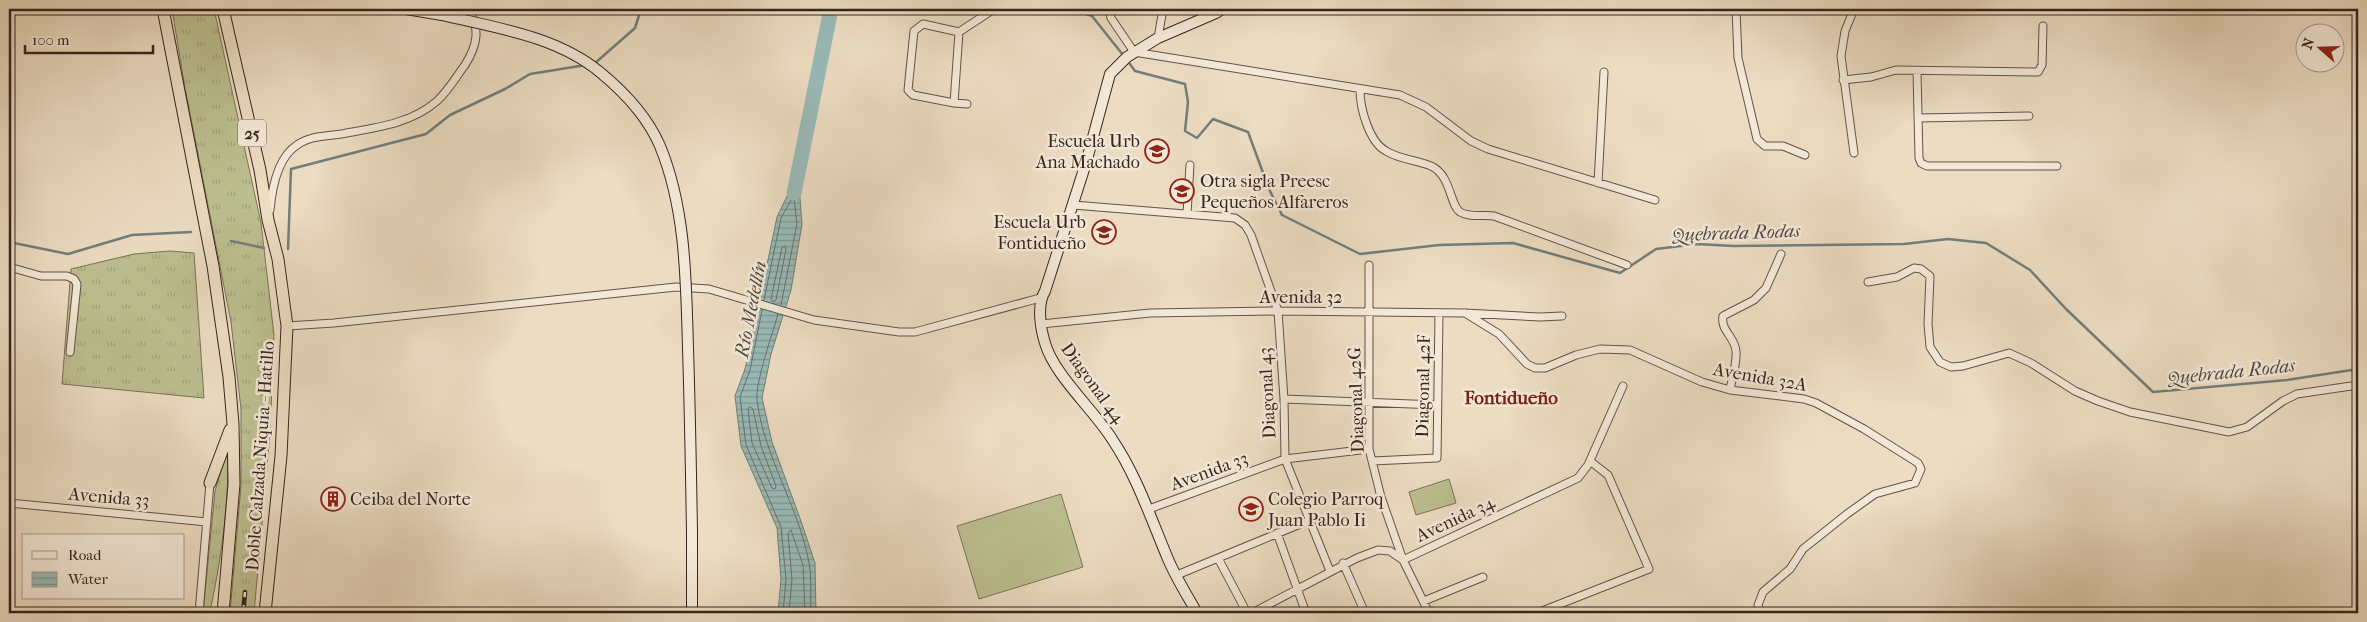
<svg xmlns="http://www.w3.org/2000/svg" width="2367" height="622" font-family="'IM FELL French Canon',serif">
	<defs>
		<pattern id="grass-tufts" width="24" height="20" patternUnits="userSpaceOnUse" patternTransform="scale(1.25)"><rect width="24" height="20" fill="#bcbf90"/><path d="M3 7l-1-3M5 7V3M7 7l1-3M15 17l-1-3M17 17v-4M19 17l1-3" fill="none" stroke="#a2a47c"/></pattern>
		<pattern id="water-rules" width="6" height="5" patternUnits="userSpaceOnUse" patternTransform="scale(1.25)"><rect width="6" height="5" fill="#99bab8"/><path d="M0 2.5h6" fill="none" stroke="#7e9795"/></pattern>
	</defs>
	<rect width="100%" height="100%" fill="#ecdcc2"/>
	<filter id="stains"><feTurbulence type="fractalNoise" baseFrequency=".004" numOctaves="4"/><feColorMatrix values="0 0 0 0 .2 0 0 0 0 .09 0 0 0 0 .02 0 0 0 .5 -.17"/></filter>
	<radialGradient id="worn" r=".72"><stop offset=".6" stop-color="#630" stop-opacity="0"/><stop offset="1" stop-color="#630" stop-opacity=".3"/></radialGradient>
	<path fill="url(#grass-tufts)" stroke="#7a7256" d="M 172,9 L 214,9 L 261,223 L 274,335 L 270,433 L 254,613 L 230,613 L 241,486 L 241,409 L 231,322 L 185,88 Z
		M 170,251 L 194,253 L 204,398 L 62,384 L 71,269 L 134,254 Z
		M 228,448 C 229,502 222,554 211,607 L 208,613 L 203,613 L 215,491 Z"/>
	<path fill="#bcbf90" stroke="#7a7256" d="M 1449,479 L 1456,503 L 1416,515 L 1409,492 Z
		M 1061,494 L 1083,567 L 979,599 L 957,526 Z"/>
	<path fill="url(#water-rules)" stroke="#727e7a" d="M 798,173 L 802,224 L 791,290 L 771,354 L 762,398 L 772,442 L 801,521 L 815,563 L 816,613 L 778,613 L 781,579 L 777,528 L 741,446 L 735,396 L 745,369 L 777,217 Z"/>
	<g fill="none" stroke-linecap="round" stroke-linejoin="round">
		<path stroke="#68706a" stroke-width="1" d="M 785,246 L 786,249 L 776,300 L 773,302 L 771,299 L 782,248 Z
			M 764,300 L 781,218 L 791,200 L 794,198 L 797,224 L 781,305
			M 762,310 L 750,370 L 740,397 L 746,445 L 781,527 L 786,579 L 783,613
			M 778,314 C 773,332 755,383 757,400 C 764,457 799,507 809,563 C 812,579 810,597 811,613
			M 750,407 L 753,409 L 761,446 L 776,486 L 775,489 L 772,488 L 752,443 L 748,409 Z
			M 789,613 L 792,579 L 788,533 L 791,530 L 803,565 L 805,613"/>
		<path stroke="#727e7a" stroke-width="2.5" d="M 1072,9 L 1092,16 L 1123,55
			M 1127,60 L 1135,71 L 1185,84 L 1188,102 L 1185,131 L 1197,138 L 1213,119 L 1248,132 L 1269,189 L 1282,215 L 1360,254 L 1439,245 L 1513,243 L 1620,273 L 1656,249 L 1697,244 L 1733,246 L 1904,244 L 1948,239 L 1986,243 L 2030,270 L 2066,309 L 2153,392 L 2287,380 L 2358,369
			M 594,64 L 635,28 L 641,9
			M 231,241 L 264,248
			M 9,242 L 68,254 L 132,235 L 191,232
			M 288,249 L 291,169 L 426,134 L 450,115 L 505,89 L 530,74 L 586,65"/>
		<path stroke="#99bab8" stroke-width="15" d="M 794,193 L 831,9"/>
		<g stroke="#645346" stroke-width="9">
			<path id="minor" d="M 1109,9 L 1111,18 L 1134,52 L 1400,95 L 1426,107 L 1471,141 L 1488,149 L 1655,200
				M 1736,9 L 1738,58 L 1757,139 L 1765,146 L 1783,146 L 1805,155
				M 959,32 L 954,103 L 967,104
				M 1158,38 L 1163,9
				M 1917,71 L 1919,158 L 1921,163 L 1927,166 L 2057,166
				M 1843,80 L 1871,77 L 1896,70 L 2038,72 L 2042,65 L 2043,26
				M 1360,90 C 1360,108 1369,142 1386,151 C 1400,160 1419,160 1433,167 C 1451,177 1450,205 1460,212 C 1470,218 1484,214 1494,216 L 1627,265
				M 954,103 L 913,95 L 908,90 L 914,31 L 923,24 L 959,32 L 994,9
				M 1918,118 L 2029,116
				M 1854,153 L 1841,56 L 1845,31 L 1854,9
				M 1598,183 L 1604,72
				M 1073,205 L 1235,218 L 1245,225 L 1251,235 L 1278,311 L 1284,399 L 1285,459 L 1330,571
				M 270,210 C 272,188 277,158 297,145 C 310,136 325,136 341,134 C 374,128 411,124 437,101 C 448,91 456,77 465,65 C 477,46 481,28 468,9
				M 1187,214 L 1190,165
				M 1369,265 L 1369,449 L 1381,497 L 1403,560 L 1429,613
				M 9,267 L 41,276 L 67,276 L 74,279 L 77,284 L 70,352
				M 1868,282 L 1897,277 L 1914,268 L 1921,269 L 1930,276 L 1928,324 L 1930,347 L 1940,362 L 1951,367 L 1963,366 L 2009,353 L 2031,363 L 2075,391 L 2098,401 L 2130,412 L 2229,432 L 2247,427 L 2283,401 L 2297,394 L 2358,385
				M 1465,313 L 1499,334 L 1527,364 L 1535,368 L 1545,368 L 1576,355 L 1600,349 L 1630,350 L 1702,382 L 1730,390 L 1804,399 L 1816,403 L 1864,429 L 1918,463 L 1921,469 L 1915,483 L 1875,494 L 1847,514 L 1803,549 L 1790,569 L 1763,592 L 1758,605 L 1761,613
				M 1041,324 L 1150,313 L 1278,311 L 1465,313 L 1540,317 L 1562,316
				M 287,326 L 334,323 L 676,287 L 709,289 L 814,320 L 899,332 L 915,332 L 1040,298
				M 1730,390 C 1732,378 1737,364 1736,351 C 1735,337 1720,330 1723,316 L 1754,300 L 1766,288 L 1781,254
				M 1284,399 L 1437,405
				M 1372,461 L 1437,458 L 1439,313
				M 9,503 L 207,522
				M 1149,509 L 1285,459 L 1369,449
				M 1277,533 L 1306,613
				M 1218,558 L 1247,613
				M 1343,563 L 1365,613
				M 1177,575 L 1310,520
				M 1424,601 L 1483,577
				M 199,613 L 210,483
				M 1252,613 L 1357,558 L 1378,550 L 1390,551 L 1403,560 L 1578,478 L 1588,465 L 1623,386
				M 1537,613 L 1649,569 L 1608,475 L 1590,461"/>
		</g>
		<g stroke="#37251d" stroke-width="12">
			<path id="secondary" d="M 406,9 L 442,15
				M 692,533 L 692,613
				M 1197,613 C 1187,595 1176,578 1168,559 C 1151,519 1137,476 1112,439 C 1094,410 1054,375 1045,343 C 1040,327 1037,304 1045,291 L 1086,163 L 1110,74 L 1127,57 L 1158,38 L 1216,13 L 1222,9"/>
		</g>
		<g stroke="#37251d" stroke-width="13">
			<path id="trunk" d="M 163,9 L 213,266 L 229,377 L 233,424 L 234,484 L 223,613
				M 223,9 L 260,170 L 268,220 L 278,259 L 287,326 L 281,456 L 265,613
				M 210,483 L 230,430"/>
		</g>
		<use href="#minor" stroke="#f3e8d7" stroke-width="7"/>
		<use href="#secondary" stroke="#f3e8d7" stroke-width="10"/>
		<use href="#trunk" stroke="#ecdcc2" stroke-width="11"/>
		<g stroke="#37251d" stroke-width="4.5">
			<path id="rail" d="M 243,613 L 245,592"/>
		</g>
		<use href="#rail" stroke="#f3e8d7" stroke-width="2.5" stroke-dasharray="8" stroke-linecap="butt"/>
		<g stroke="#37251d" stroke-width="12" stroke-linecap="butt">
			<path id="secondary-bridge" d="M 442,15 C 496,28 557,36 601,73 C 624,92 648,118 660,146 C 686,209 686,281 688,348 C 690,410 691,471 692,533"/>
		</g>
		<use href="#secondary-bridge" stroke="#f3e8d7" stroke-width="10"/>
	</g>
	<defs>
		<g id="school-ring" transform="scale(1.25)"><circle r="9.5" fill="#f3e8d7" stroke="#8f2418" stroke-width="1.5"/><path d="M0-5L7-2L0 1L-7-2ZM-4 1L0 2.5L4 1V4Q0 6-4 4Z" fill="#8f2418"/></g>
		<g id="building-ring" transform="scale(1.25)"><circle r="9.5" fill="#f3e8d7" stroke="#8f2418" stroke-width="1.5"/><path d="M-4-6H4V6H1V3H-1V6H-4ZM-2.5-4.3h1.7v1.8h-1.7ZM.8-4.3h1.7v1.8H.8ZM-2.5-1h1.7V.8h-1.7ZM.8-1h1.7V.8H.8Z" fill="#8f2418"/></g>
	</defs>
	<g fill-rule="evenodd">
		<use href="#school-ring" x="1157" y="151"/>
		<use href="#school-ring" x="1182" y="191"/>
		<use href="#school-ring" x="1104" y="232"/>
		<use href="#building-ring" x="333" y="499"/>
		<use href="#school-ring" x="1251" y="509"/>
	</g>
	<g text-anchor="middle" stroke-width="5" stroke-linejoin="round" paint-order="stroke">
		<rect fill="#f3e8d7" stroke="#6f6055" stroke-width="1" x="238" y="119.5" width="28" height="27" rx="4"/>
		<g font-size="16" font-weight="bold" fill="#37251d">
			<text x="252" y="139">25</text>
		</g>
		<g font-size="18" fill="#37251d" stroke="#f3e8d7" text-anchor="start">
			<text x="1140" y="147" text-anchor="end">Escuela Urb<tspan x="1140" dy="21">Ana Machado</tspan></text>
			<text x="1200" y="187">Otra sigla Preesc<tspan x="1200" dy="21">Pequeños Alfareros</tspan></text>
			<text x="1086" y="228" text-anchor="end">Escuela Urb<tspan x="1086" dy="21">Fontidueño</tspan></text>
			<text x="350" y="505">Ceiba del Norte</text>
			<text x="1268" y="505">Colegio Parroq<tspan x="1268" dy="21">Juan Pablo Ii</tspan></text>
		</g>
		<g font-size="18" fill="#37251d" stroke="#f3e8d7">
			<text x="1301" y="303">Avenida 32</text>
			<text transform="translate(1760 377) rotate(10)" y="6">Avenida 32A</text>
			<text transform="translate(1093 383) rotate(54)" y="6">Diagonal 44</text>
			<text transform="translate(1423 386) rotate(-89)" y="6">Diagonal 42F</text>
			<text transform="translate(1267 393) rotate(-93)" y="6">Diagonal 43</text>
			<text transform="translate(1356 400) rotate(-92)" y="6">Diagonal 42G</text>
			<text transform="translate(260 456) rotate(-86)" y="6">Doble Calzada Niquia - Hatillo</text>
			<text transform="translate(1209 471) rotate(-20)" y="6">Avenida 33</text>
			<text transform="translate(109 497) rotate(5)" y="6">Avenida 33</text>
			<text transform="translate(1455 519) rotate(-25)" y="6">Avenida 34</text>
		</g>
		<g font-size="19" font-style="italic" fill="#504a44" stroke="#f3e8d7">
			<text transform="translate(1736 232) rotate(-2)" y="7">Quebrada Rodas</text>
			<text transform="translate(750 309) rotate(-79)" y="7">Río Medellín</text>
			<text transform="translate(2231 371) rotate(-6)" y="7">Quebrada Rodas</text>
		</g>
		<g font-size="19" font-weight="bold" fill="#7a1f14" stroke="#f3e8d7">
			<text x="1511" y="404">Fontidueño</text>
		</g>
	</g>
	<rect width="2367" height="622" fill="none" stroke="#ecdcc2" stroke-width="30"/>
	<rect x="10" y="10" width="2347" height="602" fill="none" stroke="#37251d" stroke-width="2.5"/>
	<rect x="15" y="15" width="2337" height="592" fill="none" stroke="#37251d"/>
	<rect x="22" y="534" width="162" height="65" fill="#f3e8d7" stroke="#a89a8d"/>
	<rect x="32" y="551" width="25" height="8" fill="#f3e8d7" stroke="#a89a8d"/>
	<text x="68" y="560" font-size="15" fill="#37251d">Road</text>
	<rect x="32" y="572" width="25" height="15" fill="url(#water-rules)" stroke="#a89a8d"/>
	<text x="68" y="584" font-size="15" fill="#37251d">Water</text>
	<g transform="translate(2320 48) rotate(290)"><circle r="24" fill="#f3e8d7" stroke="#a89a8d"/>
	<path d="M0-4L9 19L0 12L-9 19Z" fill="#8f2418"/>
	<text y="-8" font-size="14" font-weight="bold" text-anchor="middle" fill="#37251d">N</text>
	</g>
	<path d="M25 45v8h128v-8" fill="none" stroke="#37251d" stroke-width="2.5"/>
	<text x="32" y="45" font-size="15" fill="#37251d" stroke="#f3e8d7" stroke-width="4" paint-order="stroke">100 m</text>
	<rect width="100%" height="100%" filter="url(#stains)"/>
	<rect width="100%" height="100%" fill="url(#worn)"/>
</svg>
